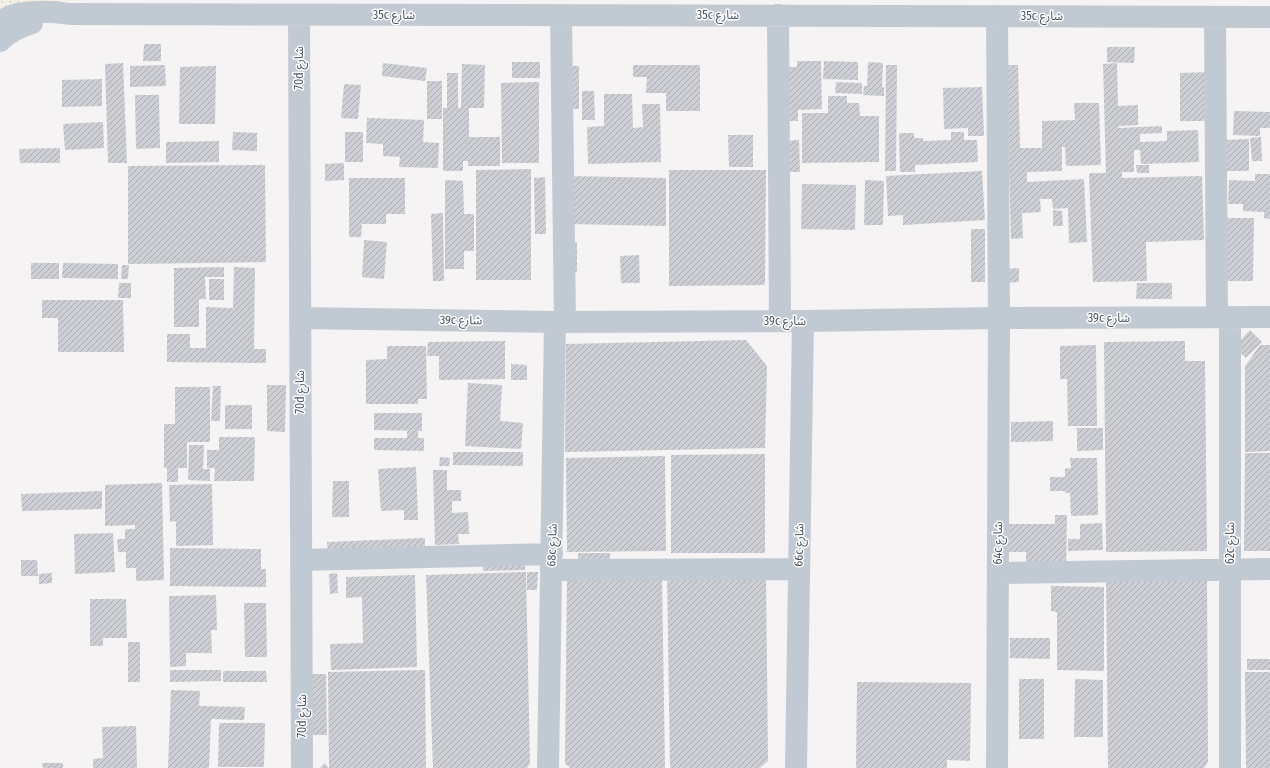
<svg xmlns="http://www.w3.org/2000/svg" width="1270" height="768" font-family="'Fira Sans Condensed','Noto Sans Arabic',sans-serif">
	<defs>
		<pattern id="sand-dots" width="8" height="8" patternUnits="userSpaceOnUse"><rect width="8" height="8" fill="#f5f0e5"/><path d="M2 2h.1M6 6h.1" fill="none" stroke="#d4d0c7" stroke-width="1.8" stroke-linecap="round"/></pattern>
		<pattern id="building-hatch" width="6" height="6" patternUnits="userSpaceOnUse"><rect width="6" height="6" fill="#cdcfd5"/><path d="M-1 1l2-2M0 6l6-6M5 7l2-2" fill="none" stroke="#a8abb0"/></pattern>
	</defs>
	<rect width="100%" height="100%" fill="#f5f3f3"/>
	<path fill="url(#sand-dots)" d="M 0,0 L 85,0 L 13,5 L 0,10 Z"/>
	<path fill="url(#building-hatch)" d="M 144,44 L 161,44 L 161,61 L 143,61 Z
		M 1107,47 L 1135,47 L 1134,63 L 1107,62 Z
		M 797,61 L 821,61 L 822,109 L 798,110 L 798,121 L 786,121 L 785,67 L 797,67 Z
		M 824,61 L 858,62 L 858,80 L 823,79 Z
		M 512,62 L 540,62 L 540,78 L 512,78 Z
		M 868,62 L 883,63 L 882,87 L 884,87 L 884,96 L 863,95 L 864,86 L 867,86 Z
		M 123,63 L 127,163 L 108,163 L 105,64 Z
		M 383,63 L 427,68 L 425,81 L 382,76 Z
		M 1117,63 L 1118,106 L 1138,105 L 1138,125 L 1118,126 L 1119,128 L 1162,126 L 1162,133 L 1140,134 L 1140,142 L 1167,141 L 1167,131 L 1198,130 L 1199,162 L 1141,164 L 1140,150 L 1134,150 L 1134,172 L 1122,172 L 1122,178 L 1202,176 L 1204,240 L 1146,242 L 1147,281 L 1093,282 L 1089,173 L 1106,173 L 1103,64 Z
		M 462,64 L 485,65 L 484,108 L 469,108 L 469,137 L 500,137 L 500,166 L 468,166 L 468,161 L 463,161 L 463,171 L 443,171 L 443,108 L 447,108 L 447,73 L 458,73 L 458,108 L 461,108 Z
		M 165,65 L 166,86 L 130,87 L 130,66 Z
		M 633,65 L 700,65 L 700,111 L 666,111 L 666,93 L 646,93 L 647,77 L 633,77 Z
		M 886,65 L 897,65 L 896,171 L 885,171 Z
		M 1006,65 L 1018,65 L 1020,148 L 1042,148 L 1042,121 L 1075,120 L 1074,103 L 1099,103 L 1101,165 L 1066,166 L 1065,147 L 1062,147 L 1062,171 L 1027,172 L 1027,182 L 1084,179 L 1087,242 L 1069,243 L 1068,208 L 1053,209 L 1052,199 L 1040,199 L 1041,212 L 1022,213 L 1023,238 L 1011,239 Z
		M 216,66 L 215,124 L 179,124 L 180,67 Z
		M 565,66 L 579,66 L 579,109 L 566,109 Z
		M 1209,72 L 1209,121 L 1180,121 L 1180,73 Z
		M 102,79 L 102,106 L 62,107 L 62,80 Z
		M 427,81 L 442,81 L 442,119 L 427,119 Z
		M 539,82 L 539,163 L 502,163 L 501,83 Z
		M 836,82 L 862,83 L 862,94 L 835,93 Z
		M 344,84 L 361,85 L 358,119 L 341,118 Z
		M 982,87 L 984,136 L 968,136 L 968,128 L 944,129 L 943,88 Z
		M 582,91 L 594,91 L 595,120 L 582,120 Z
		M 604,94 L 632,94 L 633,128 L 643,127 L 642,104 L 660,104 L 661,162 L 588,164 L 587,127 L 604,126 Z
		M 135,95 L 159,95 L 160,148 L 136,149 Z
		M 828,96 L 847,96 L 847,103 L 859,103 L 860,116 L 879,116 L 879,162 L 802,163 L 802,113 L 828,113 Z
		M 1234,111 L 1270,112 L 1270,128 L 1260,128 L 1260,136 L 1233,135 Z
		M 367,118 L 424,120 L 423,142 L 439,143 L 438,168 L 399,167 L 400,157 L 383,156 L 383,144 L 366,143 Z
		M 103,122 L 104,148 L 65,150 L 63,124 Z
		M 233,132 L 257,133 L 257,151 L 232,150 Z
		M 345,132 L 363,132 L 363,162 L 345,162 Z
		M 951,132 L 964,132 L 964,140 L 977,140 L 978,162 L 915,165 L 915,172 L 900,172 L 899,133 L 914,133 L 914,138 L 923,138 L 923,141 L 951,140 Z
		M 728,135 L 753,135 L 753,167 L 729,167 Z
		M 1261,137 L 1262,161 L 1252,161 L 1250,138 Z
		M 1249,139 L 1249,171 L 1223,171 L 1223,140 Z
		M 799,140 L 800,172 L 786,172 L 785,141 Z
		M 219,141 L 219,162 L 166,163 L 166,142 Z
		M 60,148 L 60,163 L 20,163 L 19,149 Z
		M 344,163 L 344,180 L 325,181 L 325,164 Z
		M 265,165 L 266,262 L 128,264 L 128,166 Z
		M 1136,165 L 1149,165 L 1149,173 L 1137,173 Z
		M 531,169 L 531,280 L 476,280 L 476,170 Z
		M 669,170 L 766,170 L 765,285 L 669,286 Z
		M 982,171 L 985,220 L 903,225 L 903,215 L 888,216 L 886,176 Z
		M 1255,174 L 1270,174 L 1270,219 L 1264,218 L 1264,212 L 1243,211 L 1243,204 L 1228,204 L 1229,180 L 1255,181 Z
		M 569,176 L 666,178 L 666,226 L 568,224 Z
		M 545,177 L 546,234 L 535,234 L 534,178 Z
		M 349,178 L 405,178 L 405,214 L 386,214 L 386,224 L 362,224 L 361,237 L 349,237 Z
		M 445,180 L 463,181 L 464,214 L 474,214 L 474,251 L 464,251 L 464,269 L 445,269 Z
		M 865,180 L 884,181 L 883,225 L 864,225 Z
		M 802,184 L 856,185 L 855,230 L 801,229 Z
		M 1053,210 L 1062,211 L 1063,226 L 1053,226 Z
		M 443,213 L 444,281 L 433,281 L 431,214 Z
		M 1224,218 L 1254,218 L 1253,281 L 1224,281 Z
		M 971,229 L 985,229 L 985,282 L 971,282 Z
		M 364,240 L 387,242 L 384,279 L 362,277 Z
		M 566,242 L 577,242 L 577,272 L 566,272 Z
		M 639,255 L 640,283 L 621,283 L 620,256 Z
		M 31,263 L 59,263 L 59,279 L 31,279 Z
		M 63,263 L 118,264 L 118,279 L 62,278 Z
		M 122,265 L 129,265 L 128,279 L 121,279 Z
		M 224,267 L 224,277 L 205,277 L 206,299 L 199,299 L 199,327 L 174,327 L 174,268 Z
		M 234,267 L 255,268 L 254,349 L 266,349 L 266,363 L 167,362 L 167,334 L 190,334 L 190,348 L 206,348 L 206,307 L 233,308 Z
		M 1019,268 L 1019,282 L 1006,283 L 1005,269 Z
		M 209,279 L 224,279 L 224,300 L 209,300 Z
		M 119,283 L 131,283 L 131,298 L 118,298 Z
		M 1137,283 L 1172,283 L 1172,299 L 1136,299 Z
		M 42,300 L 123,300 L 124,352 L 58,352 L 58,318 L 42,318 Z
		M 1250,330 L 1262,342 L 1246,358 L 1234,347 Z
		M 746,340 L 767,366 L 765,448 L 565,452 L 566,344 Z
		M 505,341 L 505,379 L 439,380 L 439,356 L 427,356 L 428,342 Z
		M 1185,341 L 1185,361 L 1205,361 L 1207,551 L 1106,552 L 1104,342 Z
		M 1096,345 L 1097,426 L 1068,426 L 1067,379 L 1060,379 L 1060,346 Z
		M 1260,345 L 1270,345 L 1270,451 L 1245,452 L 1245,366 Z
		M 387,346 L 426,346 L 427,399 L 418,399 L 418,404 L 366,404 L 366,360 L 387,359 Z
		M 511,364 L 527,365 L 527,380 L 511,380 Z
		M 468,383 L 502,385 L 500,421 L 523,423 L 521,449 L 465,446 Z
		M 267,385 L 286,385 L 285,432 L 267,431 Z
		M 213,386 L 221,386 L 220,421 L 211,421 Z
		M 175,387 L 210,387 L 210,442 L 187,442 L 187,468 L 178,468 L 178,482 L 167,482 L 167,468 L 164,468 L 164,424 L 175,424 Z
		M 225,405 L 252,405 L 252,429 L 225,429 Z
		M 374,413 L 422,413 L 422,431 L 374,430 Z
		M 1053,421 L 1053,441 L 1011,442 L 1011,422 Z
		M 1077,428 L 1103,428 L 1103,450 L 1077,451 Z
		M 407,431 L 418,431 L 418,438 L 424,438 L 424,451 L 374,450 L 374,438 L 407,438 Z
		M 219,437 L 255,437 L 254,481 L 214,481 L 215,468 L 207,468 L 207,450 L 219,450 Z
		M 189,445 L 204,445 L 203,469 L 210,469 L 210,481 L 188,480 Z
		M 453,452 L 523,452 L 523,466 L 453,465 Z
		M 1245,453 L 1270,453 L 1270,551 L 1244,551 Z
		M 765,454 L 765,553 L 671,553 L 671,455 Z
		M 665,456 L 666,551 L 567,552 L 566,458 Z
		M 440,457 L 450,458 L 449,466 L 439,466 Z
		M 1070,458 L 1097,458 L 1098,515 L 1071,516 L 1070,493 L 1065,493 L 1065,491 L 1050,491 L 1050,477 L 1065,477 L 1065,469 L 1071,468 Z
		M 416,467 L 418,520 L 404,520 L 404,510 L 381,511 L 378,469 Z
		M 433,470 L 447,470 L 447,490 L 461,490 L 461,501 L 452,501 L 452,513 L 468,512 L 469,534 L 458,534 L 459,544 L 435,545 Z
		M 333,481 L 349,481 L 349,517 L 332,517 Z
		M 162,483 L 164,580 L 136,581 L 136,568 L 126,568 L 126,552 L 118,552 L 117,539 L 125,539 L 125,529 L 135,529 L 135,525 L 105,526 L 105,485 Z
		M 212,484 L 213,545 L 176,546 L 176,521 L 170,522 L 169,485 Z
		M 102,491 L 102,509 L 22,511 L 21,494 Z
		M 1055,515 L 1067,515 L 1066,571 L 1026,571 L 1026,552 L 1007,552 L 1007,524 L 1055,524 Z
		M 1102,523 L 1103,550 L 1068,551 L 1068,539 L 1080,539 L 1080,524 Z
		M 113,533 L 115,572 L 75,574 L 74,534 Z
		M 425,538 L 425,550 L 328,554 L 327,542 Z
		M 170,548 L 261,549 L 261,569 L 266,569 L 266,587 L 170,586 Z
		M 578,553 L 610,553 L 610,569 L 578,569 Z
		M 525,556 L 525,570 L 483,571 L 483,557 Z
		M 21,560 L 37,560 L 38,576 L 21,576 Z
		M 526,572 L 530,764 L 527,768 L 433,768 L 426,575 Z
		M 527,572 L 538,572 L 537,590 L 527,590 Z
		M 52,573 L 52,583 L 39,584 L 39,574 Z
		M 337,573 L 338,593 L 330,594 L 329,574 Z
		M 567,573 L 662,575 L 665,768 L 571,768 L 565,764 Z
		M 667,574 L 766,574 L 768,761 L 760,768 L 670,768 Z
		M 415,575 L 417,667 L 331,670 L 330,644 L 363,643 L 362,597 L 346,598 L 346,577 Z
		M 1106,575 L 1207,576 L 1208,762 L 1204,768 L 1108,768 Z
		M 1051,586 L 1104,587 L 1104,671 L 1057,670 L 1057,612 L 1051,611 Z
		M 216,595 L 217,630 L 211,630 L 212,653 L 186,653 L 186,666 L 170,667 L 169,596 Z
		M 90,599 L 126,599 L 127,638 L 103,638 L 103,646 L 90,646 Z
		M 244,603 L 266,603 L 267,657 L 245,657 Z
		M 1010,638 L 1050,638 L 1050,659 L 1010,658 Z
		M 128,642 L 140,642 L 140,682 L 128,682 Z
		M 1247,659 L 1270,659 L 1270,670 L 1247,670 Z
		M 170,670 L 221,670 L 221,681 L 170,682 Z
		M 425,670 L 426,768 L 320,768 L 324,763 L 329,768 L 328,672 Z
		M 223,671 L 266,671 L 267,682 L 223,682 Z
		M 1245,672 L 1270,672 L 1270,768 L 1246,768 Z
		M 310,674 L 326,674 L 327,735 L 311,735 Z
		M 1019,679 L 1044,679 L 1044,739 L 1019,739 Z
		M 1075,679 L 1103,680 L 1103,737 L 1074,737 Z
		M 857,682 L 971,683 L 970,761 L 947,760 L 947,768 L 856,768 Z
		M 171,690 L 200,691 L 199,706 L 245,707 L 244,720 L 211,719 L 209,768 L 168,768 Z
		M 219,723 L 265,723 L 264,767 L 218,767 Z
		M 136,726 L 137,768 L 93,768 L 93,759 L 103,758 L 102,727 Z
		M 42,763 L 63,763 L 63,768 L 43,768 Z"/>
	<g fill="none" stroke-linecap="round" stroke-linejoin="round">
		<path stroke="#c1cad2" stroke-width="22" d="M 299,15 L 302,768
			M 561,15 L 565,322
			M 778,15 L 780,321
			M 1215,17 L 1217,317
			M 0,22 C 16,9 51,11 70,14 L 1270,17
			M 0,41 C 9,32 19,27 32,23
			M 300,318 L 555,322 L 803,321 L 999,318 L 1270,317
			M 301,560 L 552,554
			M 551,570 L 799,569
			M 998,573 L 1270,569
			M 548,768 L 555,322
			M 796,768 L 803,321
			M 997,768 L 999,318 L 997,16
			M 1230,768 L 1230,317"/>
	</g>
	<g text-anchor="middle" stroke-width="3" stroke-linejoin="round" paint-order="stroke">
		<g font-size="12" fill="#4a5661" stroke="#fff">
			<text x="394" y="19">35c شارع</text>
			<text x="718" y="19">35c شارع</text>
			<text x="1042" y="20">35c شارع</text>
			<text transform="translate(299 68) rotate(-90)" y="4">70d شارع</text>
			<text x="1109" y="322">39c شارع</text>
			<text transform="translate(461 320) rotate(1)" y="4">39c شارع</text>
			<text x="785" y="325">39c شارع</text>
			<text transform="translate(300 392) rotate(-90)" y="4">70d شارع</text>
			<text transform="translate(998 543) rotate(-90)" y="4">64c شارع</text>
			<text transform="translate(1230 543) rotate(-90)" y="4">62c شارع</text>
			<text transform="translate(552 545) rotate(-88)" y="4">68c شارع</text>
			<text transform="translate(799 545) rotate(-89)" y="4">66c شارع</text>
			<text transform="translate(302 716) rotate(-90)" y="4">70d شارع</text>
		</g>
	</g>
</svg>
